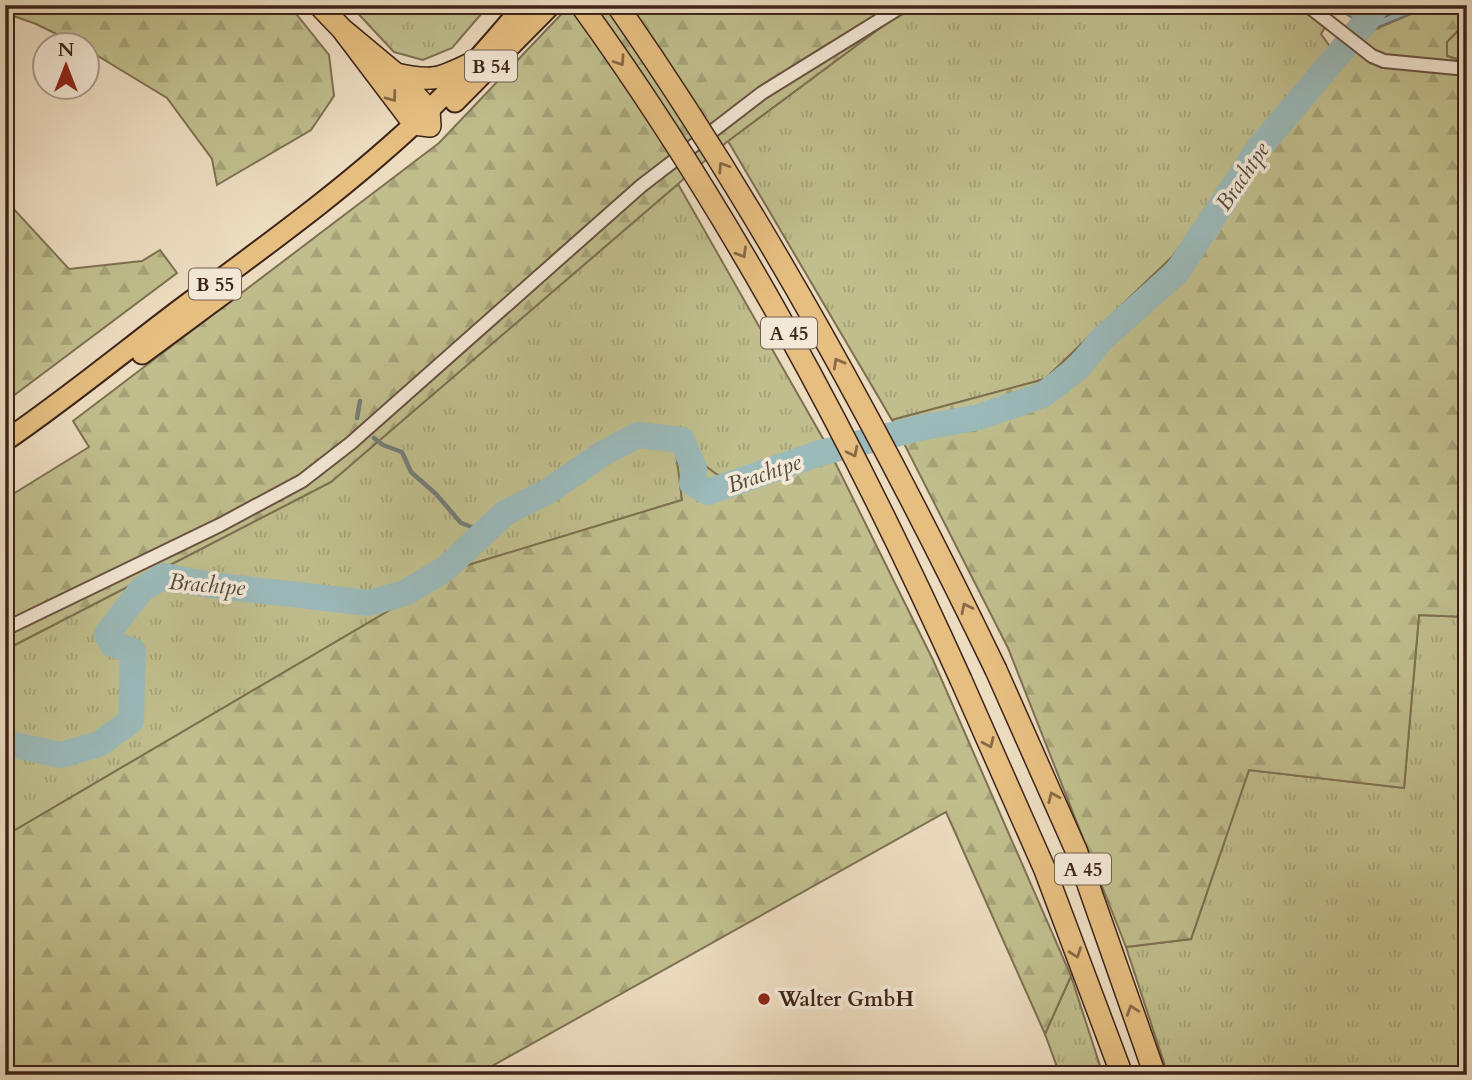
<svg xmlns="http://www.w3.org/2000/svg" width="1472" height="1080" font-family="Cardo,serif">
	<defs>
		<pattern id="grass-tufts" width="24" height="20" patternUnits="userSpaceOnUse" patternTransform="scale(1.75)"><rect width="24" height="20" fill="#c0be8d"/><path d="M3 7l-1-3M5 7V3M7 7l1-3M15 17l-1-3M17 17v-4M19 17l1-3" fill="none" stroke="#a6a379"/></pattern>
		<pattern id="forest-firs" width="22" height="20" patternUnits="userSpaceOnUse" patternTransform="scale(1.75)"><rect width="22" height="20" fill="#c0be8d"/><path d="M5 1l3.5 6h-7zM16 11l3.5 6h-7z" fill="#a6a379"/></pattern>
	</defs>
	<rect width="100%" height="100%" fill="#ecdcc0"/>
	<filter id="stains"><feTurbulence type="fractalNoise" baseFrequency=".00286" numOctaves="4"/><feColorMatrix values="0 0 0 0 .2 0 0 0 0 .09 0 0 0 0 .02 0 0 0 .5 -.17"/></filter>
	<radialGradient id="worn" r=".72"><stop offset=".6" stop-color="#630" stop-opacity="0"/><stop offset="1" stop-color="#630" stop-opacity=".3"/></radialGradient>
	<path fill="url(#grass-tufts)" stroke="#7e7152" stroke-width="2" d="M 350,5 L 489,5 L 452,48 L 423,60 L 394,52 Z
		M 911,5 L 1338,5 L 1321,34 L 1331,48 L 1172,257 L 1045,379 L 892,420 L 728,141 Z
		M 1467,21 L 1467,62 L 1447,56 L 1447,42 Z
		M 678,184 L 825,442 L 719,476 L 676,445 L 682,500 L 465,566 L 5,836 L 5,650 L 331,482 Z
		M 1419,615 L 1467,617 L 1467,1075 L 1168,1075 L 1126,947 L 1191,939 L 1249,770 L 1404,788 Z
		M 1071,976 L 1103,1075 L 1060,1075 L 1045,1034 Z"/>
	<path fill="url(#forest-firs)" stroke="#7e7152" stroke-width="2" d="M 5,5 L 289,5 L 329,55 L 334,96 L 311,130 L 217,185 L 212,159 L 167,98 L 88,50 L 88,46 L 79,45 L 36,24 L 5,13 Z
		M 570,5 L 911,5 L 728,141 L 331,482 L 5,650 L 5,499 L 89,447 L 73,421 L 439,143 Z
		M 1432,5 L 1467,5 L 1467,21 L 1447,42 L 1447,56 L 1467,62 L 1467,617 L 1419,615 L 1404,788 L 1249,770 L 1191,939 L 1126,947 L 1008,648 L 892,420 L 1045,379 L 1172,257 L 1331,48 Z
		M 5,135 L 13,151 L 10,205 L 69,269 L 142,261 L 160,250 L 177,273 L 5,402 Z
		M 825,442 L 933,660 L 1071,976 L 1045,1034 L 946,812 L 476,1075 L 5,1075 L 5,836 L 465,566 L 682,500 L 675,444 L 719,476 Z"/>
	<path fill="#9bbaba" stroke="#757e79" stroke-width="2" d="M 1349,5 L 1432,5 L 1371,30 L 1343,12 Z"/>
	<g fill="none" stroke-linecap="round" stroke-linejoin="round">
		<path stroke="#6c6f69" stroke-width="2" d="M 1354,5 L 1355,11 L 1372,22 L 1413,5"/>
		<path stroke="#757e79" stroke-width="4.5" d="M 357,418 L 360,401
			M 374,438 L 383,445 L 402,452 L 411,472 L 436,494 L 461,523 L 485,532"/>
		<path stroke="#9bbaba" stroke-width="26" d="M 5,743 L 61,755 L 99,744 L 131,721 L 133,651 L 112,644 L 107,634 L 142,589 L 164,576 L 210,585 L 369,603 L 405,593 L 445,569 L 505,513 L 550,490 L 602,454 L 638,435 L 682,440 L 694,468 L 692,483 L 708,492 L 820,453 L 920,428 L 979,417 L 1043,395 L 1078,368 L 1102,339 L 1177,272 L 1259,148 L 1363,25 L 1377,5"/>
		<g stroke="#695242" stroke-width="16">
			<path id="street" d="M 1307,5 L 1372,56 L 1384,61 L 1467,69
				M 5,629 L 220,525 L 302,481 L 351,443 L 641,186 L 762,93 L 904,5"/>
		</g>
		<g stroke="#3d2418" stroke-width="23">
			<path id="primary" d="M 455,102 L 551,5
				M 142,354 L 230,289
				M 5,441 C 65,400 121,354 179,310 C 264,247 351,185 428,111 C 462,78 493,42 524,5"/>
		</g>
		<g stroke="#3d2418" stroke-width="24">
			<path id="highway" d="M 319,5 L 342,29 L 396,74 L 429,110 L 430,126 L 414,124 L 342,29
				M 396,74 C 435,83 441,78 476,61
				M 996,670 L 1076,850 L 1155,1075
				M 961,680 L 1045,870 L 1122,1075"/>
		</g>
		<use href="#street" stroke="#f3e8d6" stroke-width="12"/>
		<use href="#primary" stroke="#e6be80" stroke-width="19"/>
		<use href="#highway" stroke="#e6be80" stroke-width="21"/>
		<g stroke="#3d2418" stroke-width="24" stroke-linecap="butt">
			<path id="highway-bridge" d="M 581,5 C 733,215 855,445 961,680
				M 617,5 C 763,215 885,440 996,670"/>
		</g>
		<use href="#highway-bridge" stroke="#e6be80" stroke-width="21"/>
	</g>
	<defs><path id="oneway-chevron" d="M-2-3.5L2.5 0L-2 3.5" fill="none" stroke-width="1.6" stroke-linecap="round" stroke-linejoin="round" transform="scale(1.75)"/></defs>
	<g stroke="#896947">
		<use href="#oneway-chevron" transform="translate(620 61) rotate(56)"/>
		<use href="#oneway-chevron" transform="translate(392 97) rotate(53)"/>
		<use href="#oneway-chevron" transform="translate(723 167) rotate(-122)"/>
		<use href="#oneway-chevron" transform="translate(742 253) rotate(59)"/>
		<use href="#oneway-chevron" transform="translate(838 363) rotate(-119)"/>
		<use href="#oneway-chevron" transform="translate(853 452) rotate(63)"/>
		<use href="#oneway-chevron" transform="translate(966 608) rotate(-116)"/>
		<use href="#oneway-chevron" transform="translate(989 743) rotate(66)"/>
		<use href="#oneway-chevron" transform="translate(1053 797) rotate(-114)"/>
		<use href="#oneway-chevron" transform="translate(1076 953) rotate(70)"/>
		<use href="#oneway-chevron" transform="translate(1132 1010) rotate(-109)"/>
	</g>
	<circle fill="#8f2418" stroke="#f3e8d6" stroke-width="2.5" cx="764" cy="999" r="7"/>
	<g text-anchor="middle" stroke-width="7" stroke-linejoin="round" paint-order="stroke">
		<g fill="#f3e8d6" stroke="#745f51" stroke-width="2">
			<rect x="465" y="50.5" width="52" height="31" rx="5"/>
			<rect x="189" y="268.5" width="52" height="31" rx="5"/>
			<rect x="761" y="317.5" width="56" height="31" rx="5"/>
			<rect x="1055" y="853.5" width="56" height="31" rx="5"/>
		</g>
		<g font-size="19" font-weight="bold" fill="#3d2418">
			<text x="491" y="73">B 54</text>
			<text x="215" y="291">B 55</text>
			<text x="789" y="340">A 45</text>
			<text x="1083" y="876">A 45</text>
		</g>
		<g font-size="21" font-weight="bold" fill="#3d2418" stroke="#f3e8d6" text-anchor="start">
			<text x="778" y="1006">Walter GmbH</text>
		</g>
		<g font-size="23" font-style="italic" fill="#544a40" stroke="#f3e8d6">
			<text transform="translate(1242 176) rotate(-56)" y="8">Brachtpe</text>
			<text transform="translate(764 473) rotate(-19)" y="8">Brachtpe</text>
			<text transform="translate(207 584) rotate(5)" y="8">Brachtpe</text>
		</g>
	</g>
	<rect width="1472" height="1080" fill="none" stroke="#ecdcc0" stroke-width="28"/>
	<rect x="7" y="7" width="1458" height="1066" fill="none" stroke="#3d2418" stroke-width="3.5"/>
	<rect x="14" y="14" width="1444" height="1052" fill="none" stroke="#3d2418" stroke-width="2"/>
	<g transform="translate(66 66)"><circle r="33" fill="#f3e8d6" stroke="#aa9a8a" stroke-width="2"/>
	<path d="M0-5L12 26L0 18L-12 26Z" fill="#8f2418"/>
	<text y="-10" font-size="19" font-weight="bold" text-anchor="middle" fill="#3d2418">N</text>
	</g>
	<rect width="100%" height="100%" filter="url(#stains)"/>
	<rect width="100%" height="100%" fill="url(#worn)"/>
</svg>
